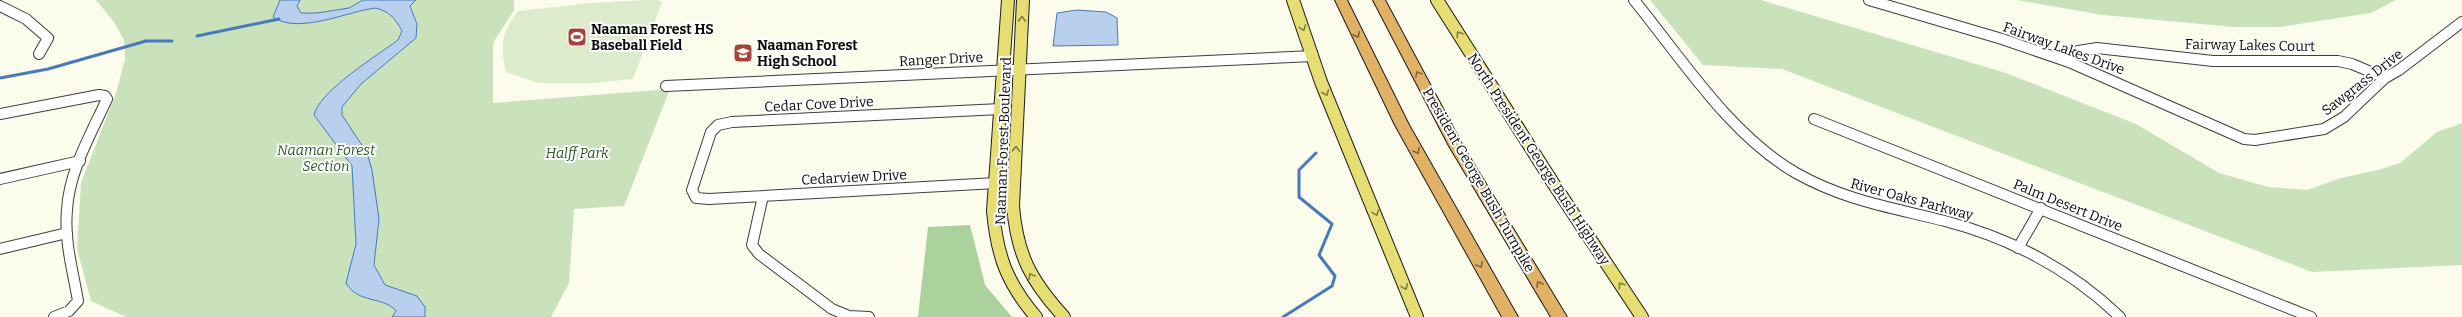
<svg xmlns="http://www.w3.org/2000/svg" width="2462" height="317" font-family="Bitter,serif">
	<rect width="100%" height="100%" fill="#fcfcec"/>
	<path fill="#c9e2bb" d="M 96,0 L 514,0 L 514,10 L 493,43 L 493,103 L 670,89 L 624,206 L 574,209 L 569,283 L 551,317 L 126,317 L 91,301 L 77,249 L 81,183 L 116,93 L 125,59 L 124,40 L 114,22 Z
		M 1650,0 L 1761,0 L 2006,73 L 2136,124 L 2219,173 L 2268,187 L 2307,190 L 2341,178 L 2378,170 L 2400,163 L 2437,132 L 2462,123 L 2462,265 L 2312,272 L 1782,69 L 1703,65 Z
		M 2016,0 L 2396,0 L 2371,13 L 2280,27 L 2234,27 L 2103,15 Z"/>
	<path fill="#abd19c" d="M 970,225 L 985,285 L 1012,317 L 918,317 L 928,227 Z"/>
	<path fill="#dbebcb" d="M 645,0 L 658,0 L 662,2 L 633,79 L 594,83 L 538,83 L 506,72 C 500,43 501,35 518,11 L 592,3 Z"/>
	<path fill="#b8d0ed" stroke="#487abb" d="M 280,0 L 300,0 L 297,6 L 301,13 L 317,13 L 349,8 L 363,0 L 416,0 L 410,6 L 417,24 L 416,38 L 361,84 L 342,107 L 342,115 L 367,153 L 372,170 L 379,219 L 374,265 L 385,285 L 417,296 L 425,307 L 425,317 L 392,317 L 396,311 C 384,296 358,304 346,283 L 356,244 L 352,166 L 314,115 C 319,91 378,55 398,40 L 402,31 C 395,18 390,12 376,8 C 348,11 299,35 273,17 Z
		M 1077,10 L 1106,12 L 1117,18 L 1118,45 L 1053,46 L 1057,13 Z"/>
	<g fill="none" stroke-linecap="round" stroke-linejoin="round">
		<path stroke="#487abb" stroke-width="3" d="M 197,36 L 279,19
			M 0,78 L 48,69 L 146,41 L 172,41
			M 1283,317 L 1332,286 L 1335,276 L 1319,255 L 1332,224 L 1299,197 L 1299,170 L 1316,153"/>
		<g stroke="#3e3e3e" stroke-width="12">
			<path id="minor" d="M 1634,0 C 1682,59 1730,135 1796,173 C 1846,201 1890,207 1945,221 C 2010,238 2071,270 2120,317
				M 1869,0 L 2002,39 L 2069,62 L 2244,139 L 2255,140 L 2324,129 L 2344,117 L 2385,78 L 2399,70 L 2462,22
				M 0,6 L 26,19 L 48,38 L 39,54
				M 2069,62 L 2078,51 L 2097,48 L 2213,61 L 2338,61 L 2352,64 L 2385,78
				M 666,86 L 1313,56
				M 1001,109 L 732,122 L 718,125 L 711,132 L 692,190 L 696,198 L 709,199 L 1014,182
				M 0,114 L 99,95 L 105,96 L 107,99 C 91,134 69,171 67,210 C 64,241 73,271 78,301 L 69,311 L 54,317
				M 1814,119 L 2311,317
				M 0,179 L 80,161
				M 763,196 L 752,245 L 759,254 L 832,309 L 849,316 L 869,317
				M 2018,248 L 2041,208
				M 0,249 L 67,233"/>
		</g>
		<g stroke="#1c1c1c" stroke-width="14">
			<path id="major" d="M 1008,0 L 993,211 C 997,256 1007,283 1036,317
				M 1023,0 L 1013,206 C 1017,255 1031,281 1064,317
				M 1293,0 L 1321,82 L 1417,317
				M 1437,0 L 1553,183 L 1642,317"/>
		</g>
		<g stroke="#1c1c1c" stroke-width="2">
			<path id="highway" d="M 1335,0 L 1347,0 L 1409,125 L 1518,317 L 1502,317 L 1395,125 Z
				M 1373,0 L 1385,0 L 1463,146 L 1567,317 L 1551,317 L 1449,146 Z"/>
		</g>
		<use href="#minor" stroke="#fff" stroke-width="10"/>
		<use href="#major" stroke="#e6dd73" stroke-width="12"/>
		<use href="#highway" fill="#e1b266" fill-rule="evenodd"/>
	</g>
	<defs><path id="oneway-chevron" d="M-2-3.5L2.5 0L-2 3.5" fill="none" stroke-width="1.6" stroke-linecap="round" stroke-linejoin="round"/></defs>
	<g stroke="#837e44">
		<use href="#oneway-chevron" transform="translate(1022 19) rotate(-88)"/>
		<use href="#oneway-chevron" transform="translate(1303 28) rotate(70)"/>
		<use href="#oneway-chevron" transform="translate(1459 34) rotate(-123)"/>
		<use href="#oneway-chevron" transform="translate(1326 93) rotate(67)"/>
		<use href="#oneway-chevron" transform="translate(1016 149) rotate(-87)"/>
		<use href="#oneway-chevron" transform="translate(1376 213) rotate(69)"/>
		<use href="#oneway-chevron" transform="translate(1031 276) rotate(-121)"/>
		<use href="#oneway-chevron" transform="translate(1621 285) rotate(-124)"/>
		<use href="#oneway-chevron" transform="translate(1405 287) rotate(68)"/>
	</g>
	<g stroke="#81673d">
		<use href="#oneway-chevron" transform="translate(1357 35) rotate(65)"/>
		<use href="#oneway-chevron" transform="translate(1418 74) rotate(-118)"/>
		<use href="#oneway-chevron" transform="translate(1417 151) rotate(61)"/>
		<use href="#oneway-chevron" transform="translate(1480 265) rotate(61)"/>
		<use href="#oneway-chevron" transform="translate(1539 284) rotate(-121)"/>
	</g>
	<defs>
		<g id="stadium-square" transform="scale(1)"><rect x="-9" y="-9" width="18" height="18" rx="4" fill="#a84436" stroke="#fff"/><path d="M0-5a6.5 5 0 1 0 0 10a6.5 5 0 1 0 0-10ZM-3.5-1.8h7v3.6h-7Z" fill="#fff"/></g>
		<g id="school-square" transform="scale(1)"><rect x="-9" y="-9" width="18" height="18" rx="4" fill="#a84436" stroke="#fff"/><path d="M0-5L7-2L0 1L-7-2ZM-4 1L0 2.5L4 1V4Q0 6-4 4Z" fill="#fff"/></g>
	</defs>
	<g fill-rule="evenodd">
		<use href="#stadium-square" x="577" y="37"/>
		<use href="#school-square" x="743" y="53"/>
	</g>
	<g text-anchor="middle" stroke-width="4" stroke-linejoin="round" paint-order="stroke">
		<g font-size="14" font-weight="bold" fill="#0b0b0b" stroke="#fff" text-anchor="start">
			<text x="591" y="34">Naaman Forest HS<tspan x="591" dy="16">Baseball Field</tspan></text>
			<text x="757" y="50">Naaman Forest<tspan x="757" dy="16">High School</tspan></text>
		</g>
		<g font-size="14" fill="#0b0b0b" stroke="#fff">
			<text transform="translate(2250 45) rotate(1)" y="5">Fairway Lakes Court</text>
			<text transform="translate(2064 48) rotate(20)" y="5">Fairway Lakes Drive</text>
			<text transform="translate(941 59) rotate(-3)" y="5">Ranger Drive</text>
			<text transform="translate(2362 82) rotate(-38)" y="5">Sawgrass Drive</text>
			<text transform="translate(819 104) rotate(-3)" y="5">Cedar Cove Drive</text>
			<text transform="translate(1003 141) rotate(-88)" y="5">Naaman Forest Boulevard</text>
			<text transform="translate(1539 159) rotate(57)" y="5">North President George Bush Highway</text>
			<text transform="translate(854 177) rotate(-3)" y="5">Cedarview Drive</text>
			<text transform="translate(1479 180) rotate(60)" y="5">President George Bush Turnpike</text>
			<text transform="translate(1912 199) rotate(15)" y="5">River Oaks Parkway</text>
			<text transform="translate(2068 205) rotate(22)" y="5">Palm Desert Drive</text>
		</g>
		<g font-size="14" font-style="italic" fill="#275a25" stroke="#fff">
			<text x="326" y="155">Naaman Forest<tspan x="326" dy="16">Section</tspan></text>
			<text x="577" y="158">Halff Park</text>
		</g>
	</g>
</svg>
